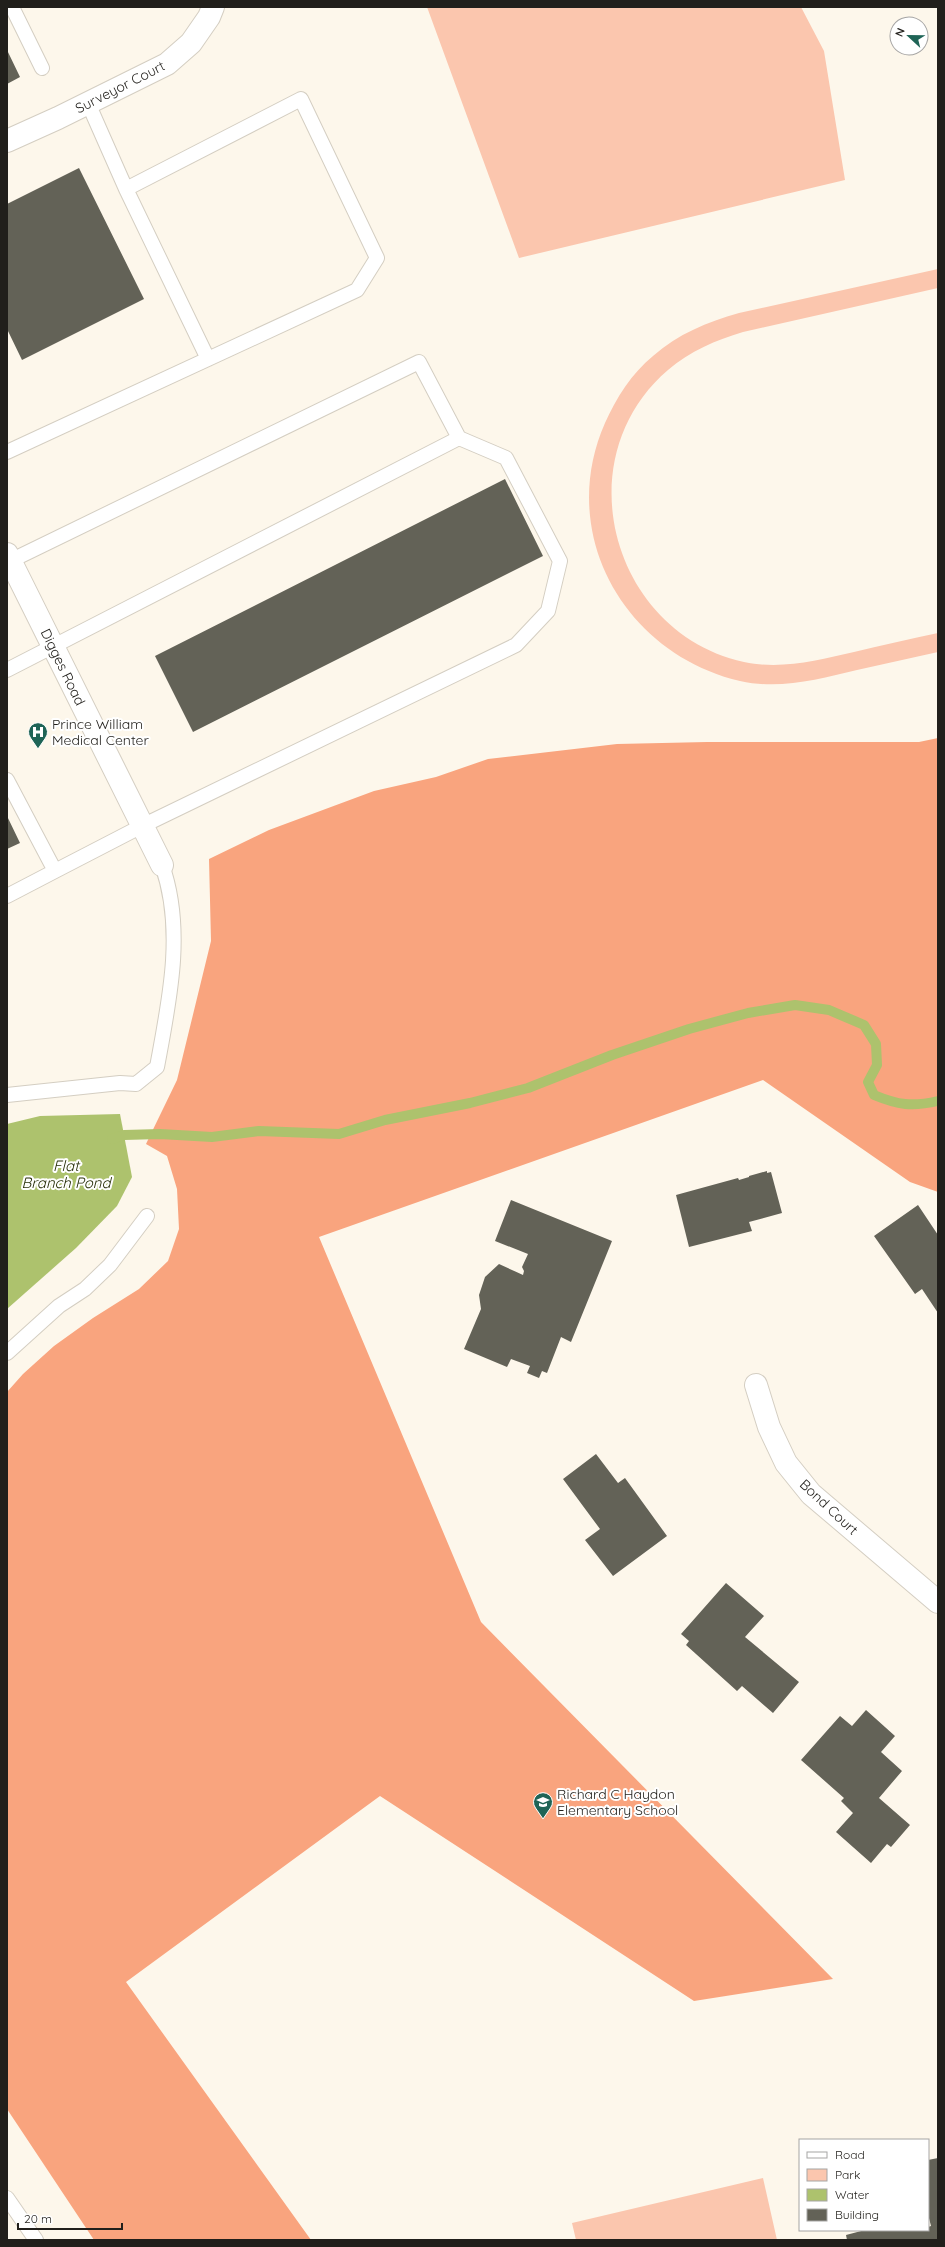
<svg xmlns="http://www.w3.org/2000/svg" width="945" height="2247" font-family="Quicksand,sans-serif">
	<rect width="100%" height="100%" fill="#fdf7eb"/>
	<path fill="#fbc6ae" d="M 427,7 L 801,7 L 824,51 L 845,180 L 519,258 Z
		M 938,269 L 938,288 L 743,332 C 716,340 690,351 668,370 C 564,459 612,633 744,662 C 782,670 818,660 854,652 C 882,645 910,639 938,633 L 938,652 C 911,658 884,664 857,670 C 819,679 780,690 740,681 C 625,654 556,534 605,423 C 616,398 632,373 653,356 C 678,334 707,322 739,313 Z
		M 763,2178 L 777,2240 L 576,2240 L 572,2223 Z"/>
	<path fill="#f9a47e" d="M 938,738 L 938,1192 L 910,1182 L 763,1080 L 319,1237 L 481,1622 L 833,1979 L 694,2001 L 380,1796 L 126,1982 L 311,2240 L 94,2240 L 7,2109 L 7,1392 L 23,1374 L 54,1346 L 93,1318 L 139,1289 L 168,1261 L 179,1229 L 177,1189 L 167,1156 L 146,1144 L 177,1080 L 211,941 L 209,859 L 269,830 L 374,791 L 436,777 L 488,759 L 617,744 L 707,742 L 919,742 Z"/>
	<path fill="#adc26d" d="M 120,1114 L 132,1177 L 117,1206 L 76,1248 L 7,1309 L 7,1124 L 40,1116 Z"/>
	<g fill="none" stroke-linecap="round" stroke-linejoin="round">
		<path stroke="#adc26d" stroke-width="10" d="M 112,1139 L 124,1135 L 160,1134 L 212,1137 L 259,1131 L 339,1134 L 385,1120 L 470,1103 L 528,1088 L 612,1055 L 689,1029 L 748,1013 L 795,1005 L 829,1010 L 864,1025 L 876,1044 L 877,1065 L 868,1082 L 874,1095 C 898,1105 912,1107 938,1101"/>
	</g>
	<path fill="#636257" d="M 7,50 L 20,77 L 7,84 Z
		M 79,168 L 144,299 L 22,360 L 7,329 L 7,204 Z
		M 505,479 L 543,556 L 193,732 L 155,656 Z
		M 7,816 L 20,843 L 7,849 Z
		M 767,1171 L 767,1173 L 771,1172 L 782,1213 L 749,1222 L 752,1231 L 689,1247 L 676,1195 L 738,1178 L 739,1180 L 749,1177 L 749,1176 Z
		M 511,1200 L 612,1241 L 571,1342 L 561,1337 L 547,1373 L 542,1371 L 539,1378 L 527,1373 L 530,1366 L 511,1359 L 507,1367 L 464,1349 L 481,1309 L 479,1295 L 485,1277 L 499,1264 L 523,1275 L 524,1271 L 522,1267 L 528,1254 L 495,1241 Z
		M 918,1205 L 938,1235 L 938,1313 L 922,1289 L 915,1294 L 874,1236 Z
		M 596,1454 L 618,1483 L 625,1478 L 667,1536 L 613,1576 L 585,1540 L 600,1529 L 563,1479 Z
		M 726,1583 L 764,1616 L 745,1637 L 799,1682 L 773,1713 L 742,1686 L 737,1691 L 686,1645 L 689,1641 L 681,1634 Z
		M 866,1710 L 895,1736 L 881,1752 L 902,1771 L 879,1798 L 910,1825 L 891,1847 L 887,1844 L 871,1863 L 836,1832 L 853,1813 L 841,1801 L 844,1798 L 801,1760 L 840,1716 L 852,1726 Z
		M 938,2158 L 938,2240 L 847,2240 L 846,2235 L 865,2230 L 928,2230 L 928,2227 L 931,2226 L 928,2214 L 928,2160 Z"/>
	<g fill="none" stroke-linecap="round" stroke-linejoin="round">
		<g stroke="#d4cec2" stroke-width="16">
			<path id="lane" d="M 12,7 L 42,68
				M 126,189 L 208,359
				M 7,452 L 357,290 L 377,258 L 301,99 L 126,189 L 88,103
				M 7,670 L 459,438 L 419,362 L 10,561
				M 7,780 L 55,871 L 142,826 L 516,645 L 548,611 L 560,561 L 506,458 L 459,438
				M 7,896 L 55,871
				M 7,1095 L 120,1083 L 136,1084 L 157,1067 C 169,1002 185,930 162,865
				M 7,1353 L 59,1306 L 85,1289 L 110,1265 L 147,1216
				M 7,2198 L 36,2240"/>
		</g>
		<g stroke="#d4cec2" stroke-width="24">
			<path id="street" d="M 7,141 L 58,118 L 167,64 L 191,43 L 209,17 L 213,7
				M 7,554 L 162,865
				M 756,1385 L 769,1427 L 786,1463 L 811,1494 L 938,1602"/>
		</g>
		<use href="#lane" stroke="#fff" stroke-width="14"/>
		<use href="#street" stroke="#fff" stroke-width="22"/>
	</g>
	<defs>
		<g id="hospital-pin" transform="scale(1)"><path d="M0 17L-7.5 6A9.5 9.5 0 1 1 7.5 6Z" fill="#1f6456" stroke="#fff"/><path d="M-5-5h3v3.5h4V-5h3V5h-3V1.5h-4V5h-3Z" fill="#fff"/></g>
		<g id="school-pin" transform="scale(1)"><path d="M0 17L-7.5 6A9.5 9.5 0 1 1 7.5 6Z" fill="#1f6456" stroke="#fff"/><path d="M0-5L7-2L0 1L-7-2ZM-4 1L0 2.5L4 1V4Q0 6-4 4Z" fill="#fff"/></g>
	</defs>
	<g fill-rule="evenodd">
		<use href="#hospital-pin" x="38" y="732"/>
		<use href="#school-pin" x="543" y="1802"/>
	</g>
	<g text-anchor="middle" stroke-width="4" stroke-linejoin="round" paint-order="stroke">
		<g font-size="14" fill="#211f1b" stroke="#fff">
			<text transform="translate(120 87) rotate(-27)" y="5">Surveyor Court</text>
			<text transform="translate(63 667) rotate(64)" y="5">Digges Road</text>
			<text transform="translate(829 1507) rotate(43)" y="5">Bond Court</text>
		</g>
		<g font-size="14" fill="#211f1b" stroke="#fff" text-anchor="start">
			<text x="52" y="729">Prince William<tspan x="52" dy="16">Medical Center</tspan></text>
			<text x="557" y="1799">Richard C Haydon<tspan x="557" dy="16">Elementary School</tspan></text>
		</g>
		<g font-size="15" font-style="italic" fill="#262e08" stroke="#fff">
			<text x="66" y="1171">Flat<tspan x="66" dy="17">Branch Pond</tspan></text>
		</g>
	</g>
	<rect width="945" height="2247" fill="none" stroke="#211f1b" stroke-width="16"/>
	<rect x="799" y="2139" width="130" height="92" fill="#ffffff" stroke="#a6a5a4"/>
	<rect x="807" y="2152" width="20" height="6" fill="#ffffff" stroke="#a6a5a4"/>
	<text x="835" y="2159" font-size="12" fill="#211f1b">Road</text>
	<rect x="807" y="2169" width="20" height="12" fill="#fbc6ae" stroke="#a6a5a4"/>
	<text x="835" y="2179" font-size="12" fill="#211f1b">Park</text>
	<rect x="807" y="2189" width="20" height="12" fill="#adc26d" stroke="#a6a5a4"/>
	<text x="835" y="2199" font-size="12" fill="#211f1b">Water</text>
	<rect x="807" y="2209" width="20" height="12" fill="#636257" stroke="#a6a5a4"/>
	<text x="835" y="2219" font-size="12" fill="#211f1b">Building</text>
	<g transform="translate(909 36) rotate(292)"><circle r="19" fill="#ffffff" stroke="#a6a5a4"/>
	<path d="M0-3L7 15L0 10L-7 15Z" fill="#1f6456"/>
	<text y="-6" font-size="11" font-weight="bold" text-anchor="middle" fill="#211f1b">N</text>
	</g>
	<path d="M18 2223v6h104v-6" fill="none" stroke="#211f1b" stroke-width="2"/>
	<text x="24" y="2223" font-size="12" fill="#211f1b" stroke="#ffffff" stroke-width="3" paint-order="stroke">20 m</text>
</svg>
